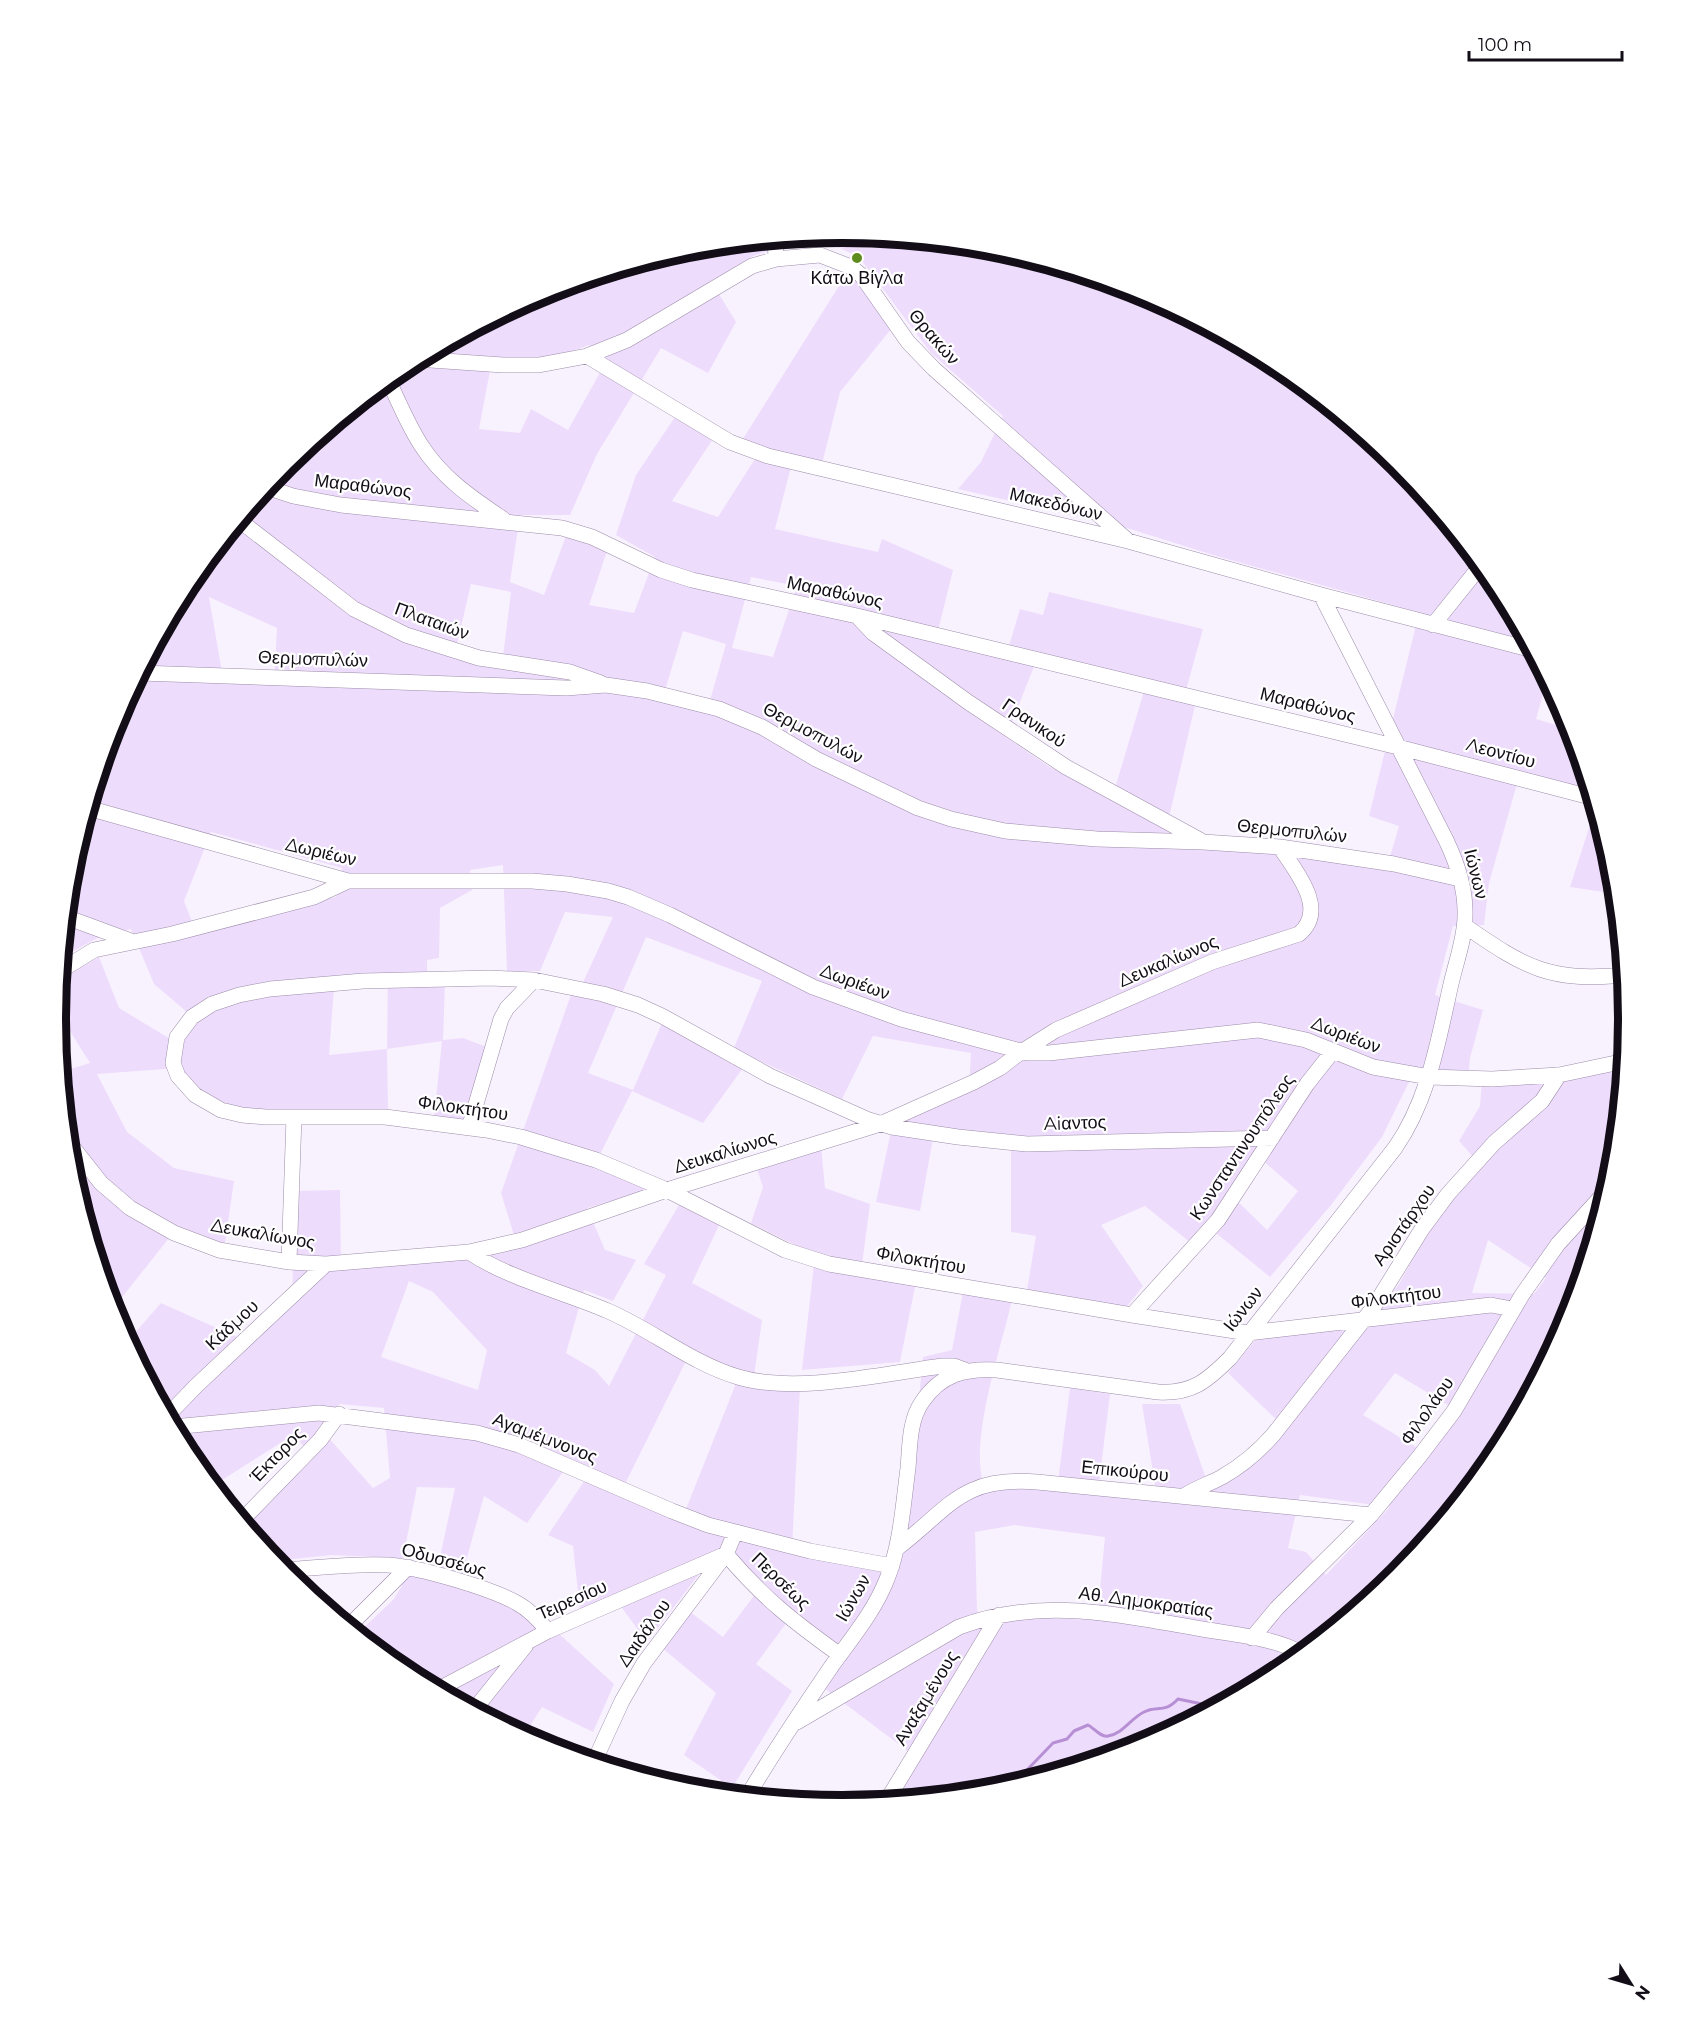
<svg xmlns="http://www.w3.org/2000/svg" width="1685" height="2038" font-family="Montserrat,sans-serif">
	<rect width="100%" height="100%" fill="#f8f2fe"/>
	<path fill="#eedcfc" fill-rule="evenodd" d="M 843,232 L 996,247 L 1144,292 L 1280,365 L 1399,463 L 1497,582 L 1530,643 L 1213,555 L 1127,528 L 958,489 L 981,462 L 1003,416 L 931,353 L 859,257 L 827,242 L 791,243 L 753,256 L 711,281 L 736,322 L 708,373 L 661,348 L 597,454 L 570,515 L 520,515 L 510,582 L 544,595 L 566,536 L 585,539 L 607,551 L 589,605 L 634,613 L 655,557 L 616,535 L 636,475 L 675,417 L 713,439 L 672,501 L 718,517 L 760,451 L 741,442 L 854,262 L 900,318 L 840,392 L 822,464 L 793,459 L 775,529 L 878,552 L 882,539 L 953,570 L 936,639 L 1006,656 L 1020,609 L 1043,615 L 1049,592 L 1203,629 L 1184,697 L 1196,701 L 1167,826 L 1191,846 L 1290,851 L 1387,867 L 1399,826 L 1369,816 L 1418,617 L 1530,644 L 1548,677 L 1536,719 L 1573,730 L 1592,791 L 1520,773 L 1489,883 L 1484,925 L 1453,926 L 1435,995 L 1483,1010 L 1470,1058 L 1468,1079 L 1411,1078 L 1382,1137 L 1331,1205 L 1270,1277 L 1211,1229 L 1191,1243 L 1145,1206 L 1101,1225 L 1143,1286 L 1125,1309 L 1027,1290 L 1036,1236 L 1011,1232 L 1011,1138 L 935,1127 L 920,1211 L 876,1202 L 894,1117 L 969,1088 L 971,1053 L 873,1036 L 842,1099 L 751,1057 L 703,1123 L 632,1091 L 595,1164 L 653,1189 L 587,1208 L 605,1250 L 636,1260 L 613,1301 L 584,1290 L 566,1353 L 595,1370 L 609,1386 L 666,1275 L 644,1264 L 679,1205 L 720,1223 L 692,1283 L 762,1320 L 753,1383 L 800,1387 L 792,1549 L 894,1569 L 908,1516 L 923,1357 L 952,1350 L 963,1292 L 1012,1300 C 1001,1348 970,1438 983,1483 L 1058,1481 L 1070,1388 L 1110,1394 L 1098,1491 L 1157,1497 L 1142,1404 L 1180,1404 L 1208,1484 L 1284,1427 L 1228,1373 L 1257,1338 L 1364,1328 L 1399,1284 L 1426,1235 L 1457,1191 L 1480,1165 L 1459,1141 L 1480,1106 L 1482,1079 L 1595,1075 L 1625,1066 L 1614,1173 L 1569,1320 L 1497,1457 L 1399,1576 L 1279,1674 L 1143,1746 L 996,1791 L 892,1801 L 917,1758 L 824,1688 L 844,1654 L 793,1614 L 756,1664 L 792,1691 L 732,1788 L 684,1755 L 716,1693 L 661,1647 L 689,1611 L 723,1637 L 762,1585 L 723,1543 L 647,1642 L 614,1597 L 580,1610 L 573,1546 L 548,1535 L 593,1468 L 572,1459 L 527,1523 L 484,1496 L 460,1583 L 515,1607 L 557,1632 L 614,1684 L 593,1732 L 542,1707 L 523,1737 L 405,1673 L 357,1634 L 393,1600 L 402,1586 L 398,1580 L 411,1568 L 436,1575 L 455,1488 L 417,1487 L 403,1558 L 331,1555 L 274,1561 L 245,1525 L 311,1454 L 293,1435 L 222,1480 L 211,1484 L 187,1454 L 184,1420 L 152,1389 L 127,1342 L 161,1303 L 250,1343 L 292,1300 L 295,1191 L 340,1190 L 341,1265 L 517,1245 L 501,1193 L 573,989 L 579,991 L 613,917 L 565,912 L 540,971 L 507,971 L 503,865 L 470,870 L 472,890 L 440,908 L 439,958 L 427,960 L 427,981 L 445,982 L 443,1040 L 463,1038 L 492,1049 L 466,1122 L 434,1118 L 442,1041 L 387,1049 L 388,1113 L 252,1113 L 205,1097 L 178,1068 L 97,1074 L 127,1132 L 174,1168 L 234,1181 L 225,1243 L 200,1240 L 173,1233 L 112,1310 L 71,1172 L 61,1072 L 90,1063 L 56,1009 L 59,984 L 70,974 L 99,957 L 119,1008 L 177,1043 L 194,1018 L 154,984 L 131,929 L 105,934 L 68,954 L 62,953 L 71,865 L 116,718 L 188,581 L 286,462 L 406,364 L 542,292 L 689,247 ZM 589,345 L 607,360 L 568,430 L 531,409 L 520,433 L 479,429 L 492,360 C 526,360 557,358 589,345 ZM 751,577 L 797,586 L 773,657 L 732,648 ZM 471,584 L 511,592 L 502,665 L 454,657 ZM 209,597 L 277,628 L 274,684 L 224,684 ZM 683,631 L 726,644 L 707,711 L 662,700 ZM 1039,654 L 1148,678 L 1112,798 L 1048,766 L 1006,737 ZM 211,832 L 342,868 L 336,897 L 194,927 L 184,901 ZM 646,937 L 762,981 L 728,1062 L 662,1023 L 633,1090 L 588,1073 ZM 388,974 L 387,1049 L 329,1055 L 335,975 ZM 1256,1155 L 1298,1191 L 1267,1230 L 1229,1193 ZM 1488,1240 L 1546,1278 L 1534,1294 L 1472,1293 ZM 409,1281 L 433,1292 L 487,1350 L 478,1390 L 381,1357 ZM 688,1357 L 737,1381 L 682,1519 L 621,1492 ZM 1395,1373 L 1461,1413 L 1429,1455 L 1363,1415 ZM 340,1404 L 384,1408 L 390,1478 L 373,1488 L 319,1427 ZM 1300,1495 L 1389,1507 L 1389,1508 L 1326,1575 L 1306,1552 L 1288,1548 ZM 1015,1525 L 1105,1537 L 1097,1620 L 1016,1617 L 999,1622 L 990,1638 L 977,1610 L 975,1532 Z
		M 1596,806 L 1614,863 L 1604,892 L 1570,887 Z
		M 821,1146 L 825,1188 L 870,1204 L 861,1272 L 916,1282 L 900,1362 L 802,1370 L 815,1255 L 751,1223 L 763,1187 L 756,1166 Z"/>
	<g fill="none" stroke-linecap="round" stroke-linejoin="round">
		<path stroke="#b78fd5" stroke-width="3" d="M 1427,1541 L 1432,1528 L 1439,1525 L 1447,1517
			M 1391,1582 L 1406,1563 L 1409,1563
			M 1024,1782 L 1027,1770 L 1053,1743 L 1067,1739 L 1074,1731 L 1088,1725 C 1094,1728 1101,1738 1108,1736 C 1123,1734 1131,1718 1144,1712 C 1157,1705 1164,1714 1178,1699 L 1202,1704 L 1232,1699"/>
		<g stroke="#9c8ca9" stroke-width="16">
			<path id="minor" d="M 775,239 L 776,259
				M 587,356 L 730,442 L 768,456 L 1128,541 L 1321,595 L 1533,650
				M 416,359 L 503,365 L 539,365 L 587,356 L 627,340 L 752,266 L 776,259 L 820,255 L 851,267 L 861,275 L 908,342 L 934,369 L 1126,539
				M 388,379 C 398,401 408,425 421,445 C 442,478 472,498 503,519
				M 266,487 L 293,496 L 341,505 L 562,528 L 592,537 L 661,570 L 692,580 L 857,616 L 1398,747 L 1594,798
				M 239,520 L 354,609 L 406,635 L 479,658 L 570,672 L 601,683
				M 857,616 L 873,633 L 968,702 L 1066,767 L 1200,840
				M 1433,625 L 1482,564
				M 140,673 L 566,688 L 606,685 L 647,691 L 719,709 L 762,727 L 816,759 L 918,808 L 951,819 L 1005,831 L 1097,839 L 1203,842 L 1280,847 L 1394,864 L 1460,879
				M 88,808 L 348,881 L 532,881 L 567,884 L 608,891 L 628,897 L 670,915 L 813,987 L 901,1019 L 1028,1053 L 1049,1053 L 1258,1030 L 1306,1040 L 1373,1067 L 1429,1077 L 1492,1079 L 1559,1075 L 1625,1061
				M 66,917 L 131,941
				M 1465,926 C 1526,968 1549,982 1625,975
				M 60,971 L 94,950 L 172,934 L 314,897 L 348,881
				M 469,1128 L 501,1019 L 507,1008 L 534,980
				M 1272,1138 L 1027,1144 L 958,1137 L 892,1127 L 869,1120 L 770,1076 L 662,1016 L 638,1005 L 603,994 L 534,980 L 491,978 L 363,981 L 270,989 L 239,995 L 212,1004 L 192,1017 L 177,1037 L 173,1063 L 178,1076 L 195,1095 L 221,1110 L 242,1115 L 266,1117 L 385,1117 L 486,1130 L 521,1137 L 596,1160 L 667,1190 L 785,1250 L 829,1264 L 1132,1315 L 1248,1333 L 1491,1305 L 1512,1309
				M 67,1140 L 101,1183 L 130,1208 L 174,1233 L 219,1250 L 289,1262 L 326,1264 L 469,1252 L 522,1240 L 667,1190 L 880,1124 L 974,1082 L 1000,1068 L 1021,1052 L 1056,1030 L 1212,962 L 1299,934 C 1329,909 1295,871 1280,847
				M 469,1252 C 507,1278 564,1292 608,1311 C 652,1330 691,1363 738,1377 C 795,1394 883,1374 942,1366 L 954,1366 L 965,1370
				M 289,1262 L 294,1117
				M 1132,1315 L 1218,1220 L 1307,1084 L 1333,1051
				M 167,1416 L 196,1386 L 326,1264
				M 173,1427 L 319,1413 L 477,1433 L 519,1445 L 672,1511 L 708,1525 L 810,1551 L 892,1566
				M 1184,1496 C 1196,1488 1209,1484 1222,1477 C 1241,1466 1259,1451 1273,1435 L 1373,1308 L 1422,1229 L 1448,1194 L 1494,1143 L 1542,1101 L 1559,1075
				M 241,1521 L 320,1440 L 339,1414
				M 896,1549 C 950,1508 961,1476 1037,1482 L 1371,1515
				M 282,1570 C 317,1568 353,1563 388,1565 C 419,1567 490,1588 517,1603 C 530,1610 539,1620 548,1631
				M 348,1627 L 408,1567
				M 1252,1638 L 1277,1608 L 1371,1515 L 1419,1457 L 1454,1411 L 1522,1295 L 1558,1244 L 1610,1187
				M 437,1690 L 548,1631 L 726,1554 C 763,1598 794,1622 840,1655
				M 474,1710 L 526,1645
				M 797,1722 L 959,1627 C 1042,1596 1118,1615 1202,1629 C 1235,1635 1273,1637 1303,1654
				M 594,1762 L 622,1701 L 644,1663 L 726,1554 L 735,1533
				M 747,1797 C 773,1752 802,1710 831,1667 C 851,1639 874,1612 887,1579 C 901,1544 903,1505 908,1468 C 910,1446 909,1421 922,1402 C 941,1374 965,1368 997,1370 L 1158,1392 C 1192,1394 1207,1381 1230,1358 L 1395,1148 C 1429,1099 1438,1041 1451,984 C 1456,962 1465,938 1465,916 C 1466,890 1457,863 1446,840 L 1321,595
				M 886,1802 L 999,1615"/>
		</g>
		<use href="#minor" stroke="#fff" stroke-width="15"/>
	</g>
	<circle fill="#5e8b1d" stroke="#fff" stroke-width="2" cx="857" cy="258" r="6"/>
	<g text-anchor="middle" stroke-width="4.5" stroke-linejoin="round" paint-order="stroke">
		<g font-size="18" fill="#120d17" stroke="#fff">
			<text x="857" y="284">Κάτω Βίγλα</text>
		</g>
		<g font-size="18" fill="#120d17" stroke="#fff">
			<text transform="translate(934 337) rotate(49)" y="6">Θρακών</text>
			<text transform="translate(363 486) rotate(7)" y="6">Μαραθώνος</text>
			<text transform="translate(1056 504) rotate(13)" y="6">Μακεδόνων</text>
			<text transform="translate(835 592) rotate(12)" y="6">Μαραθώνος</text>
			<text transform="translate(432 621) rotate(20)" y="6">Πλαταιών</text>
			<text transform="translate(313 659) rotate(2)" y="6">Θερμοπυλών</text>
			<text transform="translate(1308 705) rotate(14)" y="6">Μαραθώνος</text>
			<text transform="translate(1034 723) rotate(34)" y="6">Γρανικού</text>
			<text transform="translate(813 733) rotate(28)" y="6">Θερμοπυλών</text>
			<text transform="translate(1501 753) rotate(15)" y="6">Λεοντίου</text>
			<text transform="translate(1292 831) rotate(6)" y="6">Θερμοπυλών</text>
			<text transform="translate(321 852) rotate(13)" y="6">Δωριέων</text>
			<text transform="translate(1476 874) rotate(76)" y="6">Ιώνων</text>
			<text transform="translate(1168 961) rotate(-23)" y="6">Δευκαλίωνος</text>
			<text transform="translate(855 982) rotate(20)" y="6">Δωριέων</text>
			<text transform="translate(1346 1035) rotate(21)" y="6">Δωριέων</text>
			<text transform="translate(463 1108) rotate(8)" y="6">Φιλοκτήτου</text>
			<text transform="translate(1075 1123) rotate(-2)" y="6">Aiαντος</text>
			<text transform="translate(1242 1147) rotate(-56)" y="6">Κωνσταντινουπόλεος</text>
			<text transform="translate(725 1152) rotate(-17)" y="6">Δευκαλίωνος</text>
			<text transform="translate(1404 1225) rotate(-55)" y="6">Αριστάρχου</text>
			<text transform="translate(263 1234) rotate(10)" y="6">Δευκαλίωνος</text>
			<text transform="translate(921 1260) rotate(10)" y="6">Φιλοκτήτου</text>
			<text transform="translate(1396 1297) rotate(-7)" y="6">Φιλοκτήτου</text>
			<text transform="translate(1243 1309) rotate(-52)" y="6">Ιώνων</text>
			<text transform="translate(232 1325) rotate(-43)" y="6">Κάδμου</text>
			<text transform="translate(1427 1411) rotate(-55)" y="6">Φιλολάου</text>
			<text transform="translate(545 1438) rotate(21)" y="6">Αγαμέμνονος</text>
			<text transform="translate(277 1455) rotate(-46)" y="6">Έκτορος</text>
			<text transform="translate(1125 1471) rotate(6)" y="6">Επικούρου</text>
			<text transform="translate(444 1560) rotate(15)" y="6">Οδυσσέως</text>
			<text transform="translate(781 1581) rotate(44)" y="6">Περσέως</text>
			<text transform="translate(853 1598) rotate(-60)" y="6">Ιώνων</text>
			<text transform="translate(572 1600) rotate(-24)" y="6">Τειρεσίου</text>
			<text transform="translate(1146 1602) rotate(8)" y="6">Αθ. Δημοκρατίας</text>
			<text transform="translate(644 1633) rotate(-55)" y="6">Δαιδάλου</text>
			<text transform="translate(926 1698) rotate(-59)" y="6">Αναξαμένους</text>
		</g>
	</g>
	<path d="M0 0H1685V2038H0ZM66 1019a776 776 0 1 1 1552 0a776 776 0 1 1-1552 0Z" fill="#fff" fill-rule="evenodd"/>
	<path fill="none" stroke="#120d17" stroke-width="8" d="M66 1019a776 776 0 1 1 1552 0a776 776 0 1 1-1552 0Z"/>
	<g transform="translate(1631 1984) rotate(127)" stroke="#ffffff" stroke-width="4.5" paint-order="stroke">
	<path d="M0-4.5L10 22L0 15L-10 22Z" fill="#120d17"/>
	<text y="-9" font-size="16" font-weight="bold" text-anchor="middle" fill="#120d17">N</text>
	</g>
	<path d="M1469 51v9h153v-9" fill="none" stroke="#120d17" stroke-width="3"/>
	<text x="1478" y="51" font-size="18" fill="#120d17" stroke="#ffffff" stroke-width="4.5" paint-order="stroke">100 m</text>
</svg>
